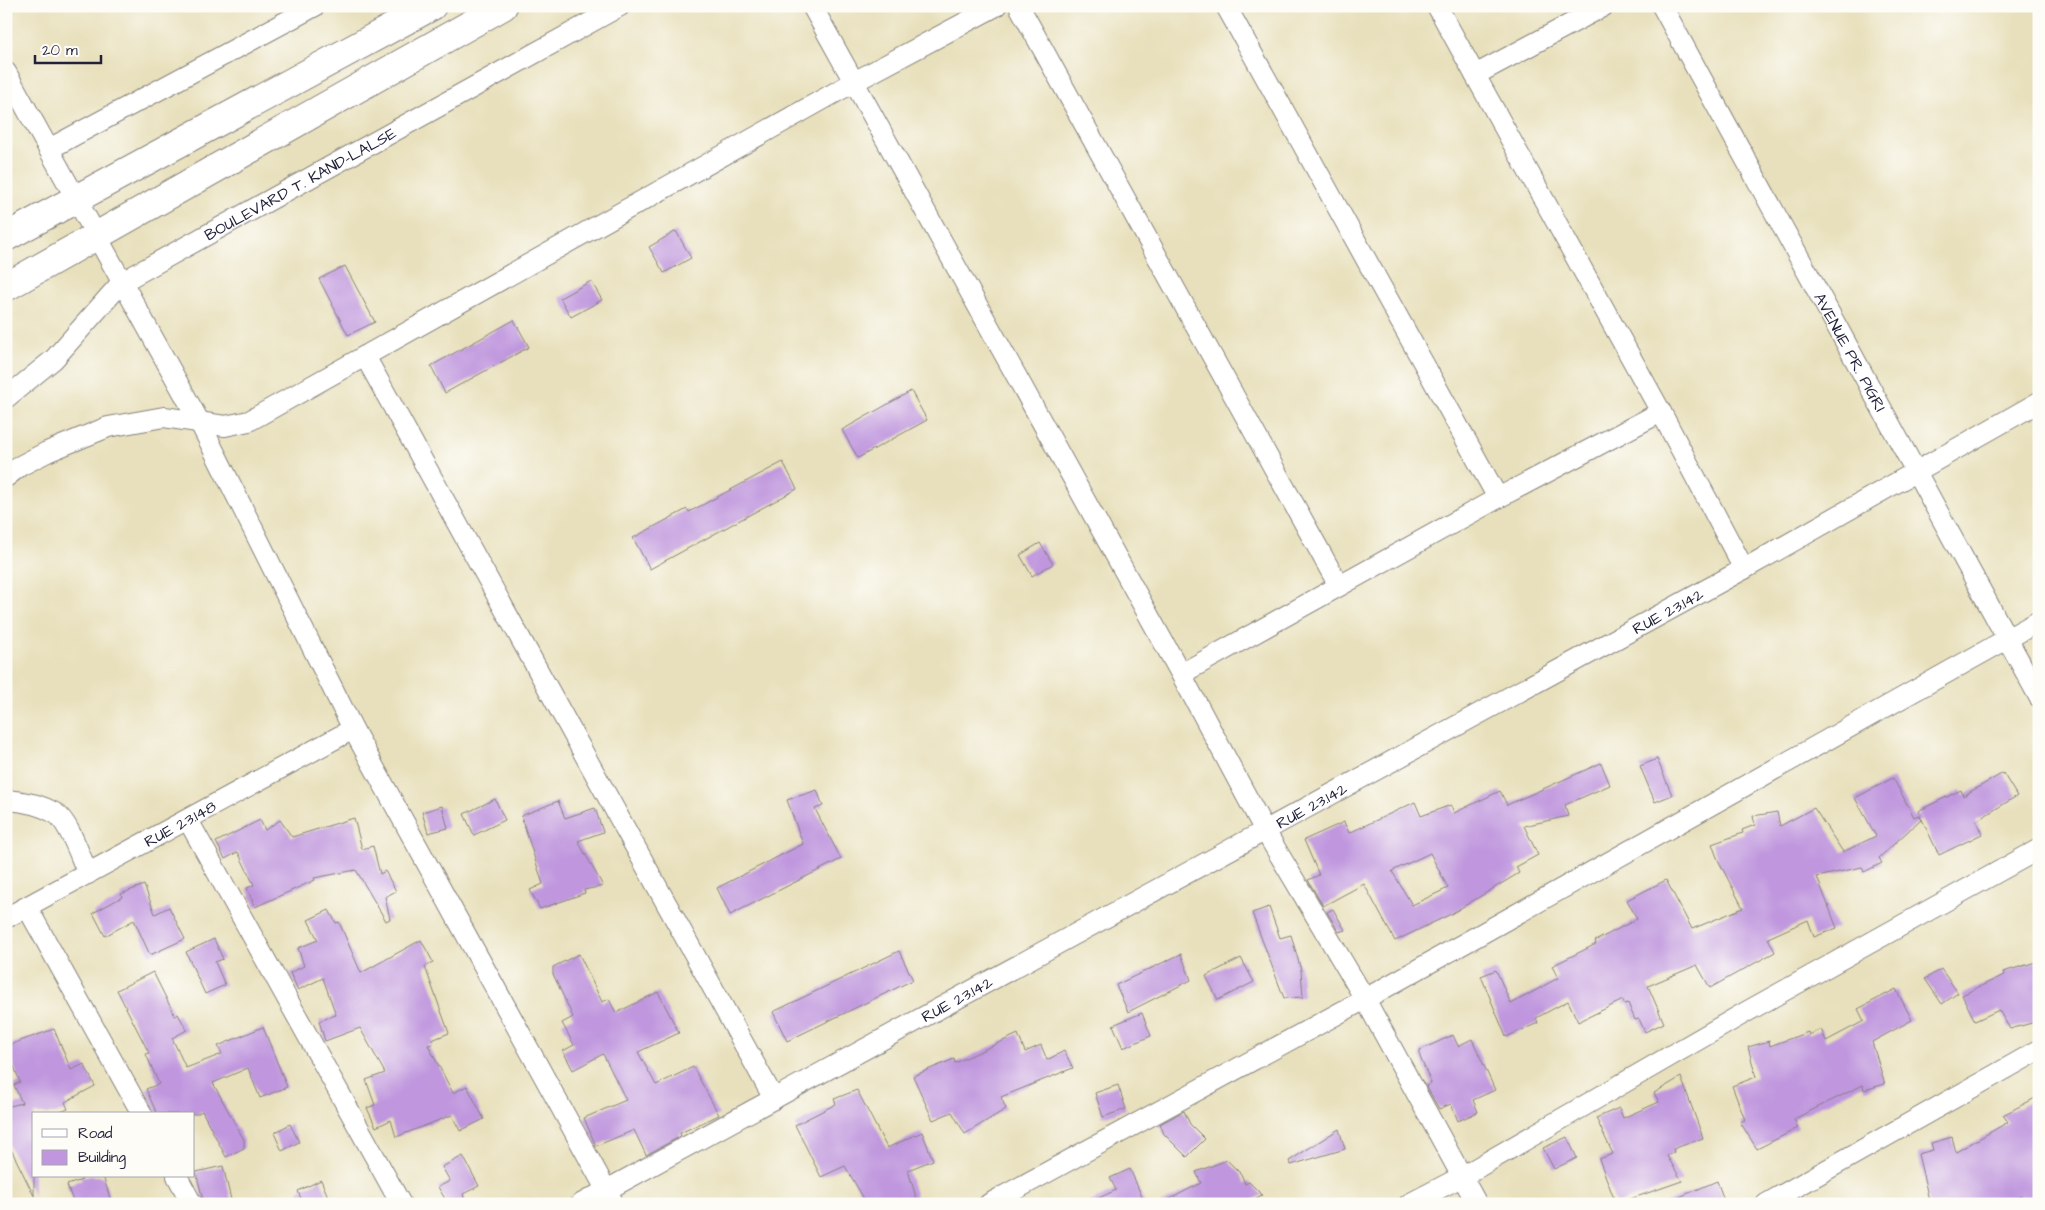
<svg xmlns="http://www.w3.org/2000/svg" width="2045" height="1210" font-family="'Architects Daughter',sans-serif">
	<rect width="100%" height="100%" fill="#fdfcf7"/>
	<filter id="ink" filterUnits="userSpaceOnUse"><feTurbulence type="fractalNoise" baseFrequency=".02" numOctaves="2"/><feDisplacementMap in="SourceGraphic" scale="10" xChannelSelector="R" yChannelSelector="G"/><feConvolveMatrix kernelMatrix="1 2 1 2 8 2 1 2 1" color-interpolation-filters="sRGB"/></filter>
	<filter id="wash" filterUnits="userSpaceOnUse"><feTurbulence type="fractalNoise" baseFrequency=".0096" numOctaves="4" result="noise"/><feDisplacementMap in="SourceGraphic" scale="20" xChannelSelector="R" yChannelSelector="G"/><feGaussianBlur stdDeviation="1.12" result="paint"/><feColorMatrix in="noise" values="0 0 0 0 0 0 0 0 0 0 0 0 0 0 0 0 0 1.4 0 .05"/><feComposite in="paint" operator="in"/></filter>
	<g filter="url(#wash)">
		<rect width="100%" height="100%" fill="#e8e0bc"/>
		<g id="blocks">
			<path fill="#c097de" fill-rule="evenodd" d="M 676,231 L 691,258 L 664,273 L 649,247 Z
				M 345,266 L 375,322 L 348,335 L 319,279 Z
				M 591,281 L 602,300 L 571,317 L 560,298 Z
				M 514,320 L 529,347 L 445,393 L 431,366 Z
				M 911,391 L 927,420 L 858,458 L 842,430 Z
				M 783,462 L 797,489 L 650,569 L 633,538 L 687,509 L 689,512 Z
				M 1040,543 L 1053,564 L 1032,576 L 1020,555 Z
				M 1657,759 L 1672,795 L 1655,802 L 1640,766 Z
				M 1601,763 L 1610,785 L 1565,805 L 1568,816 L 1524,826 L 1538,855 L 1516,867 L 1519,873 L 1451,914 L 1395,941 L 1364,884 L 1323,906 L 1308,880 L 1319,875 L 1304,840 L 1344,822 L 1349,833 L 1415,802 L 1421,816 L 1451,805 L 1454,813 L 1500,791 L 1507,805 ZM 1430,853 L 1448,888 L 1412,905 L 1392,871 Z
				M 2003,773 L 2017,796 L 1976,821 L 1982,834 L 1939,855 L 1918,811 L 1961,790 L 1963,796 Z
				M 1893,778 L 1914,817 L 1918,815 L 1921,819 L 1879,858 L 1882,863 L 1864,872 L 1862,867 L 1817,877 L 1837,928 L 1814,937 L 1808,920 L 1768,938 L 1775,952 L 1710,988 L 1697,965 L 1648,986 L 1664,1023 L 1645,1032 L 1639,1019 L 1635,1020 L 1628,1003 L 1624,1004 L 1623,1000 L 1578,1022 L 1568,1001 L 1536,1018 L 1538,1023 L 1506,1037 L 1481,976 L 1496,970 L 1511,1004 L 1558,978 L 1552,966 L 1596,944 L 1595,941 L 1637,919 L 1627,900 L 1666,880 L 1692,929 L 1743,908 L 1718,860 L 1712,844 L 1743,833 L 1742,830 L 1755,825 L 1753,816 L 1777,812 L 1780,826 L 1814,808 L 1843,852 L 1876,836 L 1855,798 Z
				M 817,790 L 823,806 L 815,809 L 841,859 L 730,915 L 717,888 L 803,844 L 787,800 Z
				M 495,799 L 505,820 L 474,835 L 464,814 Z
				M 558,801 L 565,818 L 595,808 L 603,832 L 578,841 L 603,886 L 584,890 L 585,893 L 540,909 L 530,890 L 543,884 L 521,816 Z
				M 442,806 L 448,828 L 428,833 L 422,812 Z
				M 354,818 L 362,849 L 373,846 L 380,874 L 385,871 L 396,891 L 385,897 L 390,919 L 386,921 L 356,870 L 314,878 L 315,880 L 255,907 L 247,888 L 254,885 L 238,852 L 225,859 L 216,842 L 260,820 L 265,830 L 280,820 L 292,837 Z
				M 144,885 L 155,914 L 169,907 L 185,939 L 150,955 L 134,920 L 105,936 L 93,913 L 122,897 L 121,894 Z
				M 1269,907 L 1280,938 L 1291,935 L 1301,970 L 1303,997 L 1284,998 L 1252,913 Z
				M 1333,909 L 1345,930 L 1339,932 L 1327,912 Z
				M 329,910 L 336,923 L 339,922 L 361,973 L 421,940 L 433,962 L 425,967 L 449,1033 L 432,1040 L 433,1044 L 428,1045 L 453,1093 L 467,1086 L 484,1119 L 460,1131 L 452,1115 L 396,1137 L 391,1120 L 376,1127 L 367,1108 L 375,1105 L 366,1080 L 385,1073 L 360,1028 L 325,1041 L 319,1021 L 336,1015 L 323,978 L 298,990 L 290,973 L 304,966 L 298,948 L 318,940 L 308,920 Z
				M 214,939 L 223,959 L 215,962 L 225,985 L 205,994 L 186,952 Z
				M 899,951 L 913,980 L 787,1041 L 773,1012 Z
				M 579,954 L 602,1002 L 609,999 L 616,1013 L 658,992 L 679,1033 L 638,1052 L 656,1085 L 693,1067 L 719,1115 L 680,1133 L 681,1136 L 646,1155 L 634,1130 L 596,1146 L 584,1118 L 626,1100 L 603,1054 L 573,1070 L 563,1051 L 574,1045 L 562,1023 L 573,1017 L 553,974 L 553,967 Z
				M 1181,954 L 1191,980 L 1128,1012 L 1116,985 Z
				M 1241,958 L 1254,982 L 1218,1000 L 1206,976 Z
				M 2039,961 L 2039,1021 L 2010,1029 L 1999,1010 L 1975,1021 L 1962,995 L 2004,975 L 2003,972 Z
				M 1941,969 L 1958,993 L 1942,1004 L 1925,979 Z
				M 153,972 L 175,1016 L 178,1014 L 187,1030 L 172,1038 L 186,1068 L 222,1054 L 218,1046 L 263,1027 L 287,1087 L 260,1098 L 248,1068 L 213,1083 L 244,1140 L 244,1148 L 226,1157 L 202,1111 L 197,1114 L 157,1114 L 146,1089 L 159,1084 L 146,1054 L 149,1053 L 117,990 Z
				M 1896,989 L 1912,1020 L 1872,1042 L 1885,1084 L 1864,1090 L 1863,1085 L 1794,1119 L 1798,1128 L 1757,1149 L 1740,1122 L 1745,1120 L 1732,1086 L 1756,1077 L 1748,1047 L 1769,1041 L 1770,1046 L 1808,1032 L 1809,1035 L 1821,1029 L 1826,1041 L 1864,1021 L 1858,1009 Z
				M 1142,1013 L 1151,1036 L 1123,1048 L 1113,1025 Z
				M 54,1029 L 71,1070 L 84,1064 L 95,1086 L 65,1102 L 68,1109 L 56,1114 L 34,1114 L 34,1196 L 6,1139 L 6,1107 L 22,1103 L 14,1085 L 20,1082 L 6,1046 Z
				M 1018,1034 L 1025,1052 L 1041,1045 L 1047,1060 L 1064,1051 L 1073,1068 L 1001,1097 L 1006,1109 L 965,1134 L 952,1112 L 933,1120 L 913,1076 L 954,1059 L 955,1063 Z
				M 1453,1035 L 1458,1046 L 1472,1039 L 1495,1090 L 1473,1100 L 1478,1112 L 1458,1121 L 1451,1104 L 1439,1109 L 1426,1086 L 1431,1083 L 1420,1057 L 1420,1050 Z
				M 1681,1077 L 1703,1138 L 1673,1149 L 1674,1152 L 1667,1156 L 1682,1181 L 1616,1204 L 1599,1159 L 1613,1154 L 1596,1118 L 1619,1108 L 1623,1118 L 1659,1102 L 1654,1093 Z
				M 1118,1085 L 1126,1109 L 1103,1117 L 1095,1093 Z
				M 857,1090 L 887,1148 L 922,1132 L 933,1160 L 908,1170 L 918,1204 L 867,1204 L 845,1166 L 821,1177 L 795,1125 L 836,1104 L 834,1099 Z
				M 2039,1096 L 2039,1204 L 2025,1204 L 2021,1196 L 2010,1204 L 1930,1204 L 1918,1154 L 1933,1150 L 1931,1143 L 1952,1137 L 1956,1152 L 2008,1122 L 2003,1115 Z
				M 1184,1111 L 1190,1124 L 1205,1139 L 1187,1157 L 1164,1134 L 1160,1124 Z
				M 290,1124 L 299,1142 L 282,1151 L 274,1133 Z
				M 1339,1129 L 1345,1149 L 1291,1165 L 1289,1161 Z
				M 1567,1137 L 1577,1158 L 1554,1169 L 1543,1148 Z
				M 463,1156 L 479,1186 L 463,1194 L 466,1204 L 448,1204 L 438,1187 L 450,1181 L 442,1167 Z
				M 1227,1160 L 1241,1174 L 1245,1184 L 1249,1182 L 1262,1195 L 1245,1204 L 1160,1204 L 1201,1183 L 1196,1172 Z
				M 223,1166 L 232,1204 L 204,1204 L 196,1172 Z
				M 1130,1169 L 1145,1204 L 1086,1204 L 1116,1190 L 1110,1178 Z
				M 80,1176 L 103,1176 L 112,1204 L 74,1204 L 67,1185 L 82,1180 Z
				M 321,1180 L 331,1204 L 303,1204 L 298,1191 Z
				M 1717,1181 L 1724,1200 L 1714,1204 L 1663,1204 Z"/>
		</g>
	</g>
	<g filter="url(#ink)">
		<use href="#blocks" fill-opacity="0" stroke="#85817c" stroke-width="1"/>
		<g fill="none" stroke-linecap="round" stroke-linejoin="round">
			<g stroke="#85817c" stroke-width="22">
				<g id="minor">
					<path d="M 812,6 L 1181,674 L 1264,829 L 1365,999 L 1477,1204"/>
					<path d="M 1019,6 L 1339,586"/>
					<path d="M 1226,6 L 1498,498"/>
					<path d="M 1437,6 L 1661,412 L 1744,569"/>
					<path id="s1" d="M 1662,6 L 2039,697"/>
					<path d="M 6,72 L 199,421 L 353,729 L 614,1204"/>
					<path d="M 1475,75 L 1604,6"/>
					<path d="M 49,149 L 315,6"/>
					<path d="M 365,356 L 774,1099"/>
					<path id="s2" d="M 6,398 L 54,359 L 122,282 L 620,6"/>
					<path d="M 6,477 L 20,466 L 47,452 L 108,427 L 164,417 L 225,426 L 249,421 L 854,82 L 996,6"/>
					<path d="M 1181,674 L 1498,498 L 1661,412"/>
					<path d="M 6,800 C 22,801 41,805 55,813 C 69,821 81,859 88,874"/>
					<path d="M 188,820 L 401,1204"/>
					<path d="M 27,907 L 142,1114"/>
					<path id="s3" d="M 6,918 L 353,729"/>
					<path d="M 177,1176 L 192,1204"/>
					<path id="s4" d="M 581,1204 L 1744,569 L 2039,402"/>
					<path d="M 989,1204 L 1365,999 L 2039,621"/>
					<path d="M 1409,1204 L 1463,1176 L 1746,1012 L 2039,849"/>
					<path d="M 1766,1204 L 2039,1050"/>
				</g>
			</g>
			<g stroke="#85817c" stroke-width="30">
				<path id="primary" d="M 6,237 L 432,6
					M 6,287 L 503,6"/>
			</g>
			<use href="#minor" stroke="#fff" stroke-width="20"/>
			<use href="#primary" stroke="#fff" stroke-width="28"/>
		</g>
	</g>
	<g text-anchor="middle" stroke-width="5" stroke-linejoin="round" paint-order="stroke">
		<g font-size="16" fill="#22223b" stroke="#fdfcf7">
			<text dy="6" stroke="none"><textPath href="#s2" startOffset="368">BOULEVARD T. KAND-LALSE</textPath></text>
			<text dy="6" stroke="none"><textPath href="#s1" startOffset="394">AVENUE PR. PIGRI</textPath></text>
			<text dy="6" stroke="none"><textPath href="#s4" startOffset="1238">RUE 23.142</textPath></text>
			<text dy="6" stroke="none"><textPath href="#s4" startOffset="832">RUE 23.142</textPath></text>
			<text dy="6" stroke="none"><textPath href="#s3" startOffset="198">RUE 23.148</textPath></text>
			<text dy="6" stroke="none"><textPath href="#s4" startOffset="428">RUE 23.142</textPath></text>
		</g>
	</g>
	<rect width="2045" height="1210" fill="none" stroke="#fdfcf7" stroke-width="25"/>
	<rect x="32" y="1112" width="162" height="65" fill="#fdfcf7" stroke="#a5a5ac"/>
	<rect x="42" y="1129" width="25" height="8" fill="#ffffff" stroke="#a5a5ac"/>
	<text x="78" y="1138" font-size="15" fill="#22223b">Road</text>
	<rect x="42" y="1150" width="25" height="15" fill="#c097de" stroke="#a5a5ac"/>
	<text x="78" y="1162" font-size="15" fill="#22223b">Building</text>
	<path d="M35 55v8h66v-8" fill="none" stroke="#22223b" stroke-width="2.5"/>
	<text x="42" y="55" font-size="15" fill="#22223b" stroke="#fdfcf7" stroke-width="4" paint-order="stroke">20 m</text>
</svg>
